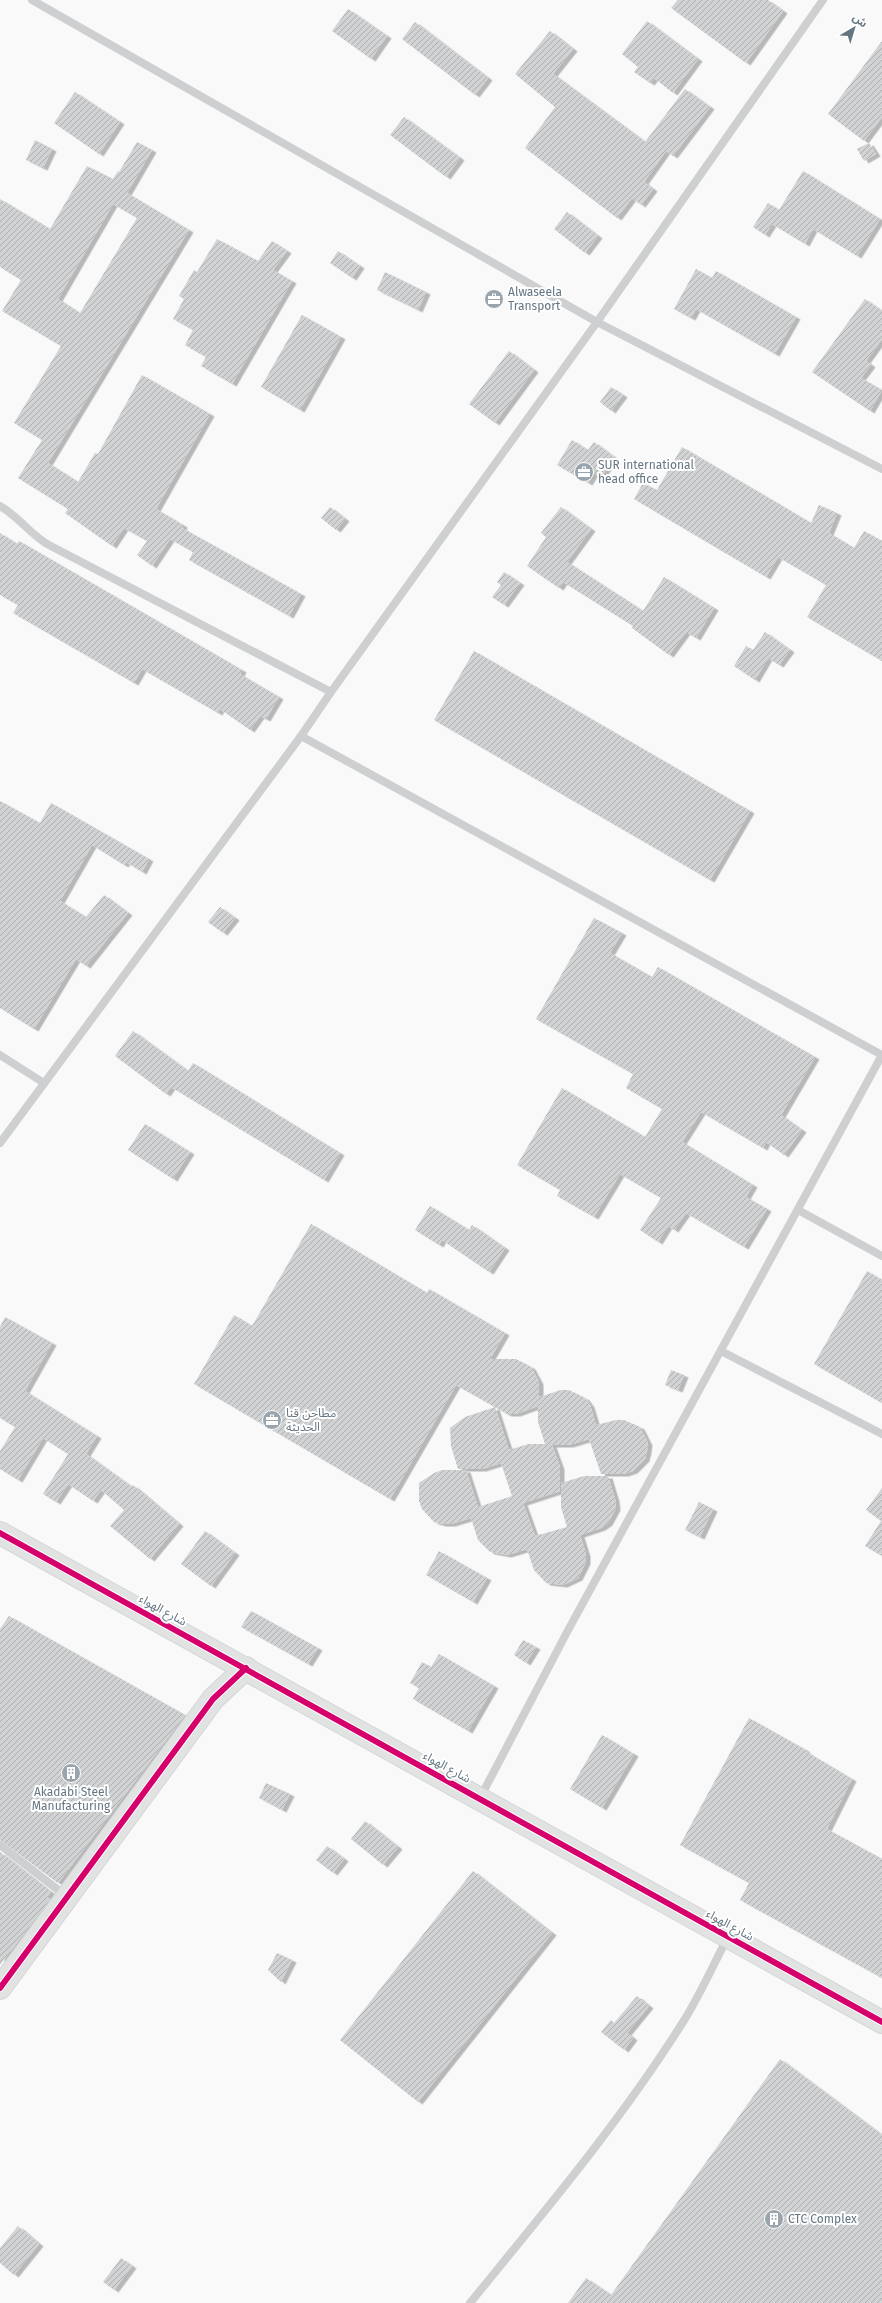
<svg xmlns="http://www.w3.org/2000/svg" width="882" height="2303" font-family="'Fira Sans','Noto Sans Arabic',sans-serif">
	<defs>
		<pattern id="building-hatch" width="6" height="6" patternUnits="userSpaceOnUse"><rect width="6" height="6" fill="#d0d2d3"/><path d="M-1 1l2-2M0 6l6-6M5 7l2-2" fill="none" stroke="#acafb1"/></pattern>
		<filter id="shadow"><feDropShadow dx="4.5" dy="2.5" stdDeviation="0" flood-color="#0004"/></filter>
	</defs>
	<rect width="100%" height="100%" fill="#f9f9f9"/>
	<path fill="url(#building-hatch)" fill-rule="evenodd" filter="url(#shadow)" d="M 678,0 L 768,0 L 783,11 L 746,63 L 671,8 Z
		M 348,9 L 387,36 L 371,59 L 332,31 Z
		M 647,21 L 698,59 L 673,93 L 654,78 L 650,83 L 634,72 L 638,67 L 622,54 Z
		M 415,22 L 488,78 L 475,95 L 402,39 Z
		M 550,31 L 573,49 L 553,74 L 645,142 L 685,89 L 710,107 L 673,156 L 666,151 L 644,182 L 653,189 L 641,205 L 632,198 L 617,218 L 525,148 L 555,107 L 515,74 Z
		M 882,41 L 882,117 L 864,141 L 828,114 Z
		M 75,92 L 120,122 L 99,154 L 54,123 Z
		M 404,117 L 460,158 L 446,177 L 390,135 Z
		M 35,140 L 52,149 L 43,168 L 26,160 Z
		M 137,142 L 152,150 L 127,193 L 189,230 L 48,463 L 78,482 L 95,453 L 98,454 L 142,375 L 210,414 L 156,509 L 183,525 L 182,528 L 301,594 L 289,616 L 189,560 L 193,552 L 170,539 L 152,566 L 137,555 L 147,541 L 124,528 L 112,546 L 65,513 L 68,509 L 18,478 L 42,440 L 14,423 L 61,346 L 2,311 L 21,280 L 0,267 L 0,199 L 50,229 L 87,166 L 113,179 L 118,171 L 119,172 ZM 113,204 L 137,218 L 80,313 L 58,299 Z
		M 869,143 L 876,154 L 864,161 L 857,149 Z
		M 803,171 L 880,219 L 857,256 L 813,229 L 805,244 L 772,224 L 765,235 L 753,227 L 768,203 L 779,210 Z
		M 567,212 L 598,236 L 585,253 L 554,229 Z
		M 217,239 L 258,261 L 272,241 L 287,251 L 273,270 L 292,281 L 232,384 L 201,366 L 206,357 L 185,345 L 193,330 L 173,319 L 184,299 L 179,296 L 194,270 L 197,272 Z
		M 338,251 L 360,266 L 352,278 L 330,263 Z
		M 696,269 L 712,278 L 716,271 L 796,317 L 775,354 L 696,309 L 691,318 L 674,309 Z
		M 385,272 L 426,292 L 418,310 L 377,290 Z
		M 865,299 L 882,311 L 882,339 L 866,361 L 871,365 L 861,378 L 882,390 L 870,411 L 812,372 Z
		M 302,315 L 341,337 L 300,410 L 261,387 Z
		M 509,351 L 534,370 L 495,423 L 469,404 Z
		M 611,387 L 623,395 L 611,411 L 600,402 Z
		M 572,440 L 588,450 L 594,442 L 614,457 L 601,477 L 594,473 L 588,483 L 557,465 Z
		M 682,447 L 811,523 L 819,505 L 837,513 L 829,533 L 854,548 L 864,531 L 882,541 L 882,661 L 807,617 L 826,585 L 778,557 L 766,577 L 634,499 L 643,483 L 657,490 Z
		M 330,507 L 345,519 L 336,530 L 321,518 Z
		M 561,507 L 591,529 L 567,562 L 643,611 L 664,577 L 714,608 L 696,638 L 686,632 L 669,655 L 632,628 L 633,626 L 563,582 L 559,588 L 527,566 L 546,537 L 541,533 Z
		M 0,533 L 17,544 L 19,541 L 242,670 L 240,674 L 279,697 L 266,719 L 260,716 L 250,730 L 220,709 L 218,713 L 142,669 L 134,683 L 13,613 L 18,605 L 0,595 Z
		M 504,572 L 520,583 L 504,605 L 492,597 L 501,585 L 497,582 Z
		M 765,632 L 790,650 L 779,665 L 768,658 L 755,680 L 734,666 L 746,646 L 753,650 Z
		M 474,651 L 750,811 L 710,880 L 434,720 Z
		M 0,801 L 40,823 L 51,803 L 149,859 L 142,872 L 126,862 L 124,865 L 92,845 L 60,901 L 86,917 L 104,895 L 128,913 L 86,966 L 76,959 L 34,1029 L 0,1008 Z
		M 220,907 L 235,918 L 223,933 L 208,922 Z
		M 594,918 L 622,933 L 610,953 L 652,977 L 658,967 L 815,1057 L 781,1115 L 802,1130 L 784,1155 L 766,1142 L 763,1148 L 701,1112 L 682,1142 L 753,1185 L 746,1197 L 767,1209 L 744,1247 L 686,1213 L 674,1230 L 668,1226 L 658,1242 L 640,1230 L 661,1198 L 620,1174 L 594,1217 L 557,1196 L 560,1190 L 517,1165 L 562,1088 L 645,1137 L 662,1109 L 626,1088 L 633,1074 L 536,1019 Z
		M 133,1031 L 188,1071 L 193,1063 L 340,1153 L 324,1180 L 171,1087 L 166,1094 L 115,1056 Z
		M 145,1124 L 190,1152 L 173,1179 L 128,1150 Z
		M 430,1206 L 469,1230 L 472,1225 L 505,1248 L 489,1272 L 442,1240 L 439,1245 L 415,1230 Z
		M 311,1224 L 427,1293 L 429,1289 L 505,1333 L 490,1359 L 516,1359 L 531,1367 L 539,1382 L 539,1397 L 561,1390 L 569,1390 L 585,1398 L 590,1405 L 596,1425 L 616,1420 L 624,1420 L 640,1427 L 648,1443 L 647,1451 L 645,1459 L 633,1471 L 624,1474 L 601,1474 L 589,1439 L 569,1445 L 552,1445 L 560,1467 L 560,1491 L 523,1503 L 535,1536 L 567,1527 L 561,1507 L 561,1483 L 584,1476 L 608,1476 L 615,1499 L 616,1508 L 608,1523 L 601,1528 L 580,1535 L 586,1554 L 586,1562 L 578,1578 L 563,1585 L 546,1583 L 534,1570 L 527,1549 L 507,1555 L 490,1552 L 478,1540 L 471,1518 L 451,1524 L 442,1524 L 434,1522 L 422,1509 L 419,1501 L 419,1483 L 434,1473 L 442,1470 L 466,1470 L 478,1507 L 512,1496 L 501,1463 L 482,1469 L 458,1469 L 451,1446 L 450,1428 L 465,1417 L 495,1407 L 456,1385 L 390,1499 L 194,1384 L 234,1315 L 252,1326 ZM 538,1406 L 538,1422 L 545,1444 L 528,1444 L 509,1450 L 495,1407 L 507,1414 L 516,1414 Z
		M 867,1271 L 882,1280 L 882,1403 L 814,1364 Z
		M 5,1317 L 52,1343 L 25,1391 L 97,1436 L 86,1454 L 132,1487 L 133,1485 L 179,1524 L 150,1559 L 110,1526 L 124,1510 L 101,1490 L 93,1501 L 68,1484 L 56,1502 L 43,1494 L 68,1454 L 43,1438 L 18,1480 L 0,1469 L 0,1451 L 15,1427 L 0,1418 L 0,1327 Z
		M 671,1370 L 684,1375 L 678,1390 L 665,1385 Z
		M 882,1488 L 882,1556 L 865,1546 L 881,1521 L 866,1510 Z
		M 699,1502 L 713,1509 L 700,1537 L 685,1530 Z
		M 205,1531 L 235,1553 L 211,1586 L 181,1564 Z
		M 439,1551 L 487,1578 L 473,1602 L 426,1575 Z
		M 251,1611 L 318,1648 L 308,1664 L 241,1627 Z
		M 9,1616 L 185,1715 L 58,1883 L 0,1840 L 0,1629 Z
		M 523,1640 L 536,1647 L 526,1663 L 514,1655 Z
		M 439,1654 L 494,1686 L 468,1731 L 413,1699 L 419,1688 L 410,1683 L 422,1662 L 431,1667 Z
		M 749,1718 L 806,1750 L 805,1751 L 852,1779 L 827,1829 L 882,1859 L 882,1978 L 740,1900 L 749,1883 L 680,1845 Z
		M 602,1735 L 634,1754 L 602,1808 L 570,1789 Z
		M 266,1783 L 290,1794 L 282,1810 L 259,1798 Z
		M 365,1821 L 398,1847 L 383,1865 L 351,1839 Z
		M 327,1846 L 344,1859 L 333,1873 L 316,1860 Z
		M 0,1852 L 51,1892 L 47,1897 L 50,1899 L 0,1965 Z
		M 473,1871 L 552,1933 L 418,2102 L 340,2040 Z
		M 277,1953 L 292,1960 L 281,1982 L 268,1970 Z
		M 637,1996 L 649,2006 L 627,2033 L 633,2038 L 624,2050 L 601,2032 L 611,2020 L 614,2023 Z
		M 780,2059 L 882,2135 L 882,2303 L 568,2303 L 586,2278 L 611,2295 Z
		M 18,2226 L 39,2244 L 14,2275 L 0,2263 L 0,2248 Z
		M 121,2258 L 132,2266 L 114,2290 L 103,2282 Z"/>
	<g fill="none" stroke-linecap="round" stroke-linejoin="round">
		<g stroke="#d5d6d7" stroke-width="24">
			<path id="secondary" d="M 0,1533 L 882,2022
				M 0,1988 L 213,1699 L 246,1668"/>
		</g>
		<path stroke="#cecfd0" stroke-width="8" d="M 32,0 L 597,322 L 882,469
			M 0,506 C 18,516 29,533 47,544 L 331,692
			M 301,736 L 882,1055
			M 0,1055 L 44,1083
			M 0,1143 L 301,736 L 331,692 L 597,322 L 823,0
			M 798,1210 L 882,1256
			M 721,1351 L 882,1434
			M 480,1798 L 566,1634 L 882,1055
			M 0,1845 L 66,1896
			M 470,2303 C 544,2212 620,2122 683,2022 C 700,1995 713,1965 728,1937"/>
		<use href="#secondary" stroke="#e1e2e2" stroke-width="22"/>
		<g stroke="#fff" stroke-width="8">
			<path id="cycleway" d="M 0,1533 L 882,2022
				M 0,1988 L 213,1699 L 246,1668"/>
		</g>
		<use href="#cycleway" stroke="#d6006c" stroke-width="6"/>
	</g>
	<defs>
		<g id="office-disc" transform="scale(1)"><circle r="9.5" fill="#99a4ac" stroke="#fff"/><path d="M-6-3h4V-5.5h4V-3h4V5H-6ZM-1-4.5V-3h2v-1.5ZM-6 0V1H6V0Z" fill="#fff"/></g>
		<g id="building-disc" transform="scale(1)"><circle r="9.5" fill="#99a4ac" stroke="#fff"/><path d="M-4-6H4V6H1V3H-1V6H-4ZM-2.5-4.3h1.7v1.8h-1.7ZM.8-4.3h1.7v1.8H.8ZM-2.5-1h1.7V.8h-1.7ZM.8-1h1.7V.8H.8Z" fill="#fff"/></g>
	</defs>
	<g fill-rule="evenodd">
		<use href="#office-disc" x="494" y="299"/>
		<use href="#office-disc" x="584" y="472"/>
		<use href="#office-disc" x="272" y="1420"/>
		<use href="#building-disc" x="71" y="1773"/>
		<use href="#building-disc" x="774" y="2219"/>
	</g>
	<g text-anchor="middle" stroke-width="4" stroke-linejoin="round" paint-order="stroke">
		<g font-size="12" fill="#657683" stroke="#fff" text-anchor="start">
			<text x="508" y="296">Alwaseela<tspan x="508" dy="14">Transport</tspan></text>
			<text x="598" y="469">SUR international<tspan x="598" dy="14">head office</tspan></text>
			<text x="286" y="1417">مطاحن قنا<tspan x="286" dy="14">الحديثة</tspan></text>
			<text x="71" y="1796" text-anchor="middle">Akadabi Steel<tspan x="71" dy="14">Manufacturing</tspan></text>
			<text x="788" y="2223">CTC Complex</text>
		</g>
		<g font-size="12" fill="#657683" stroke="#fff">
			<text transform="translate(163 1610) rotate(29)" y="4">شارع الهواء</text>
			<text transform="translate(447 1767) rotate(29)" y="4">شارع الهواء</text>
			<text transform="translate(730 1925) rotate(29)" y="4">شارع الهواء</text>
		</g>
	</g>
	<g transform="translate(854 28) rotate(38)" stroke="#ffffff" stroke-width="3" paint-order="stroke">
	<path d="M0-3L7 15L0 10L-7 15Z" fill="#657683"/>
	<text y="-6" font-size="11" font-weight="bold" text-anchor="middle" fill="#657683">ش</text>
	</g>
</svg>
